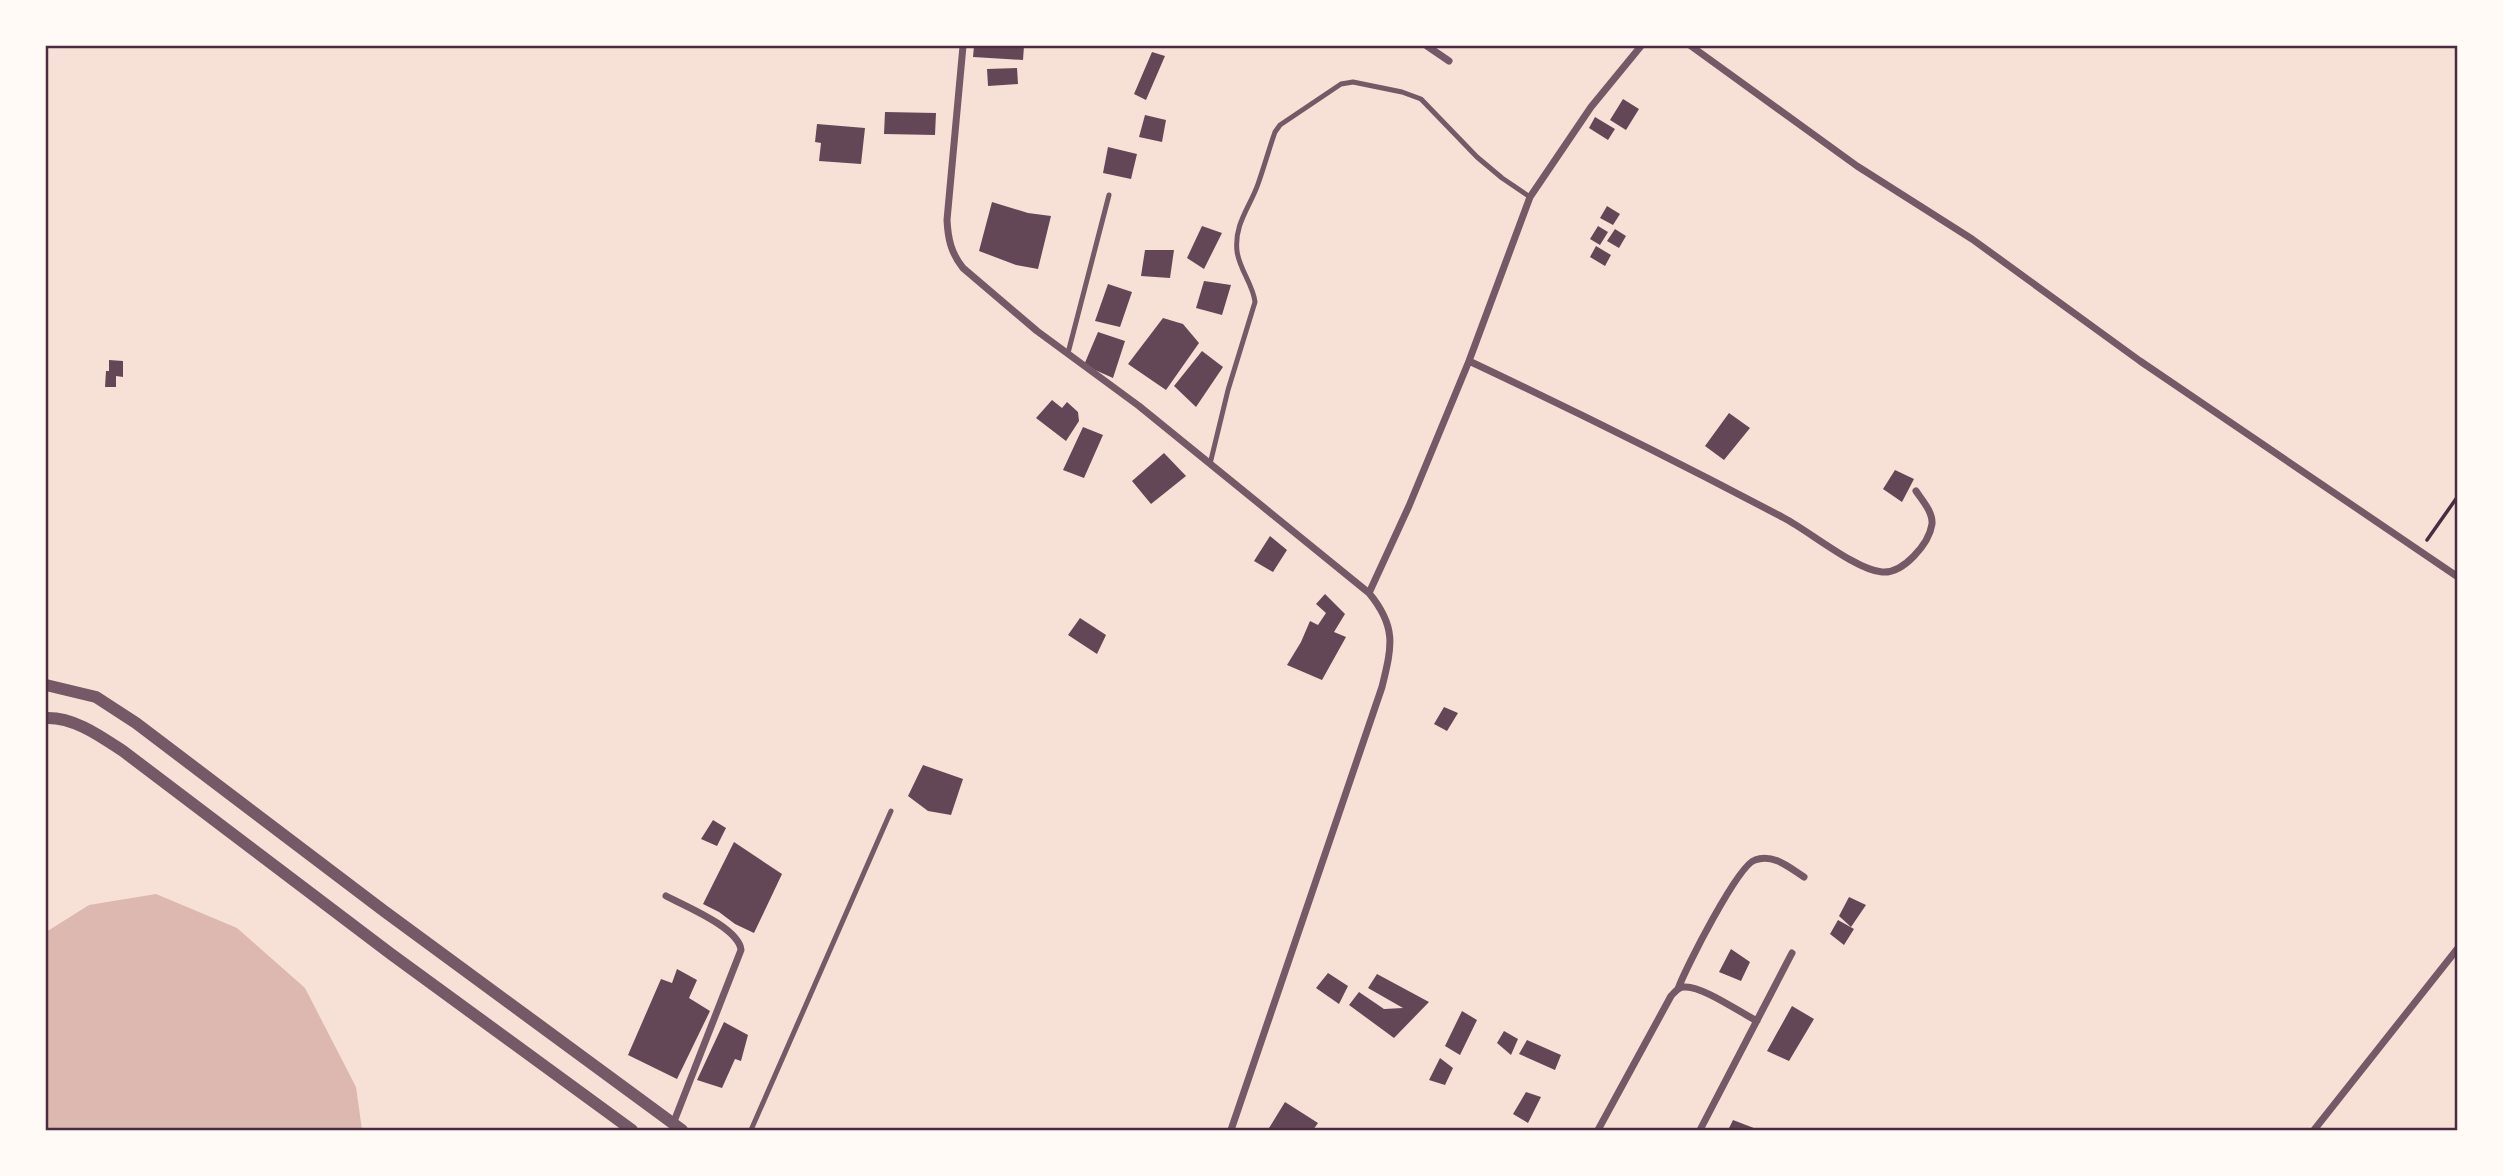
<svg xmlns="http://www.w3.org/2000/svg" width="2503" height="1176" font-family="'Roboto Serif',serif">
	<rect width="100%" height="100%" fill="#f7e1d7"/>
	<path fill="#dcb8b0" d="M 156,894 L 237,928 L 305,988 L 356,1087 L 362,1130 L 46,1130 L 46,932 L 89,905 Z"/>
	<path fill="#644757" d="M 974,46 L 1024,46 L 1023,60 L 973,57 Z
		M 1152,52 L 1165,56 L 1146,100 L 1134,94 Z
		M 1017,68 L 1018,84 L 988,86 L 987,69 Z
		M 1623,99 L 1639,109 L 1626,130 L 1610,120 Z
		M 885,112 L 936,113 L 935,135 L 884,134 Z
		M 1145,115 L 1166,120 L 1162,142 L 1139,137 Z
		M 1595,117 L 1615,129 L 1608,140 L 1589,128 Z
		M 817,124 L 865,128 L 861,164 L 819,161 L 821,143 L 815,142 Z
		M 1108,147 L 1137,154 L 1131,179 L 1103,173 Z
		M 992,202 L 1028,213 L 1051,216 L 1038,269 L 1016,265 L 979,251 Z
		M 1607,206 L 1620,214 L 1613,225 L 1600,218 Z
		M 1202,226 L 1222,233 L 1204,269 L 1187,258 Z
		M 1598,226 L 1608,232 L 1600,245 L 1590,239 Z
		M 1615,229 L 1626,236 L 1619,248 L 1607,241 Z
		M 1596,246 L 1611,255 L 1605,266 L 1590,257 Z
		M 1145,250 L 1174,250 L 1170,278 L 1141,276 Z
		M 1204,281 L 1231,285 L 1222,315 L 1196,308 Z
		M 1108,284 L 1132,292 L 1120,327 L 1095,321 Z
		M 1163,318 L 1183,324 L 1199,343 L 1166,390 L 1128,364 Z
		M 1098,332 L 1125,341 L 1113,378 L 1084,365 Z
		M 1202,351 L 1223,367 L 1196,407 L 1174,386 Z
		M 109,360 L 123,361 L 123,377 L 116,376 L 116,387 L 105,387 L 106,371 L 109,371 Z
		M 1052,400 L 1062,408 L 1067,402 L 1078,412 L 1079,421 L 1066,441 L 1036,418 Z
		M 1729,413 L 1750,428 L 1724,460 L 1705,446 Z
		M 1083,427 L 1103,435 L 1084,478 L 1063,470 Z
		M 1164,453 L 1186,476 L 1151,504 L 1132,481 Z
		M 1895,470 L 1914,479 L 1902,502 L 1883,489 Z
		M 1270,536 L 1287,550 L 1273,572 L 1254,561 Z
		M 1325,594 L 1345,614 L 1334,632 L 1346,637 L 1322,680 L 1287,665 L 1301,642 L 1310,621 L 1318,625 L 1326,613 L 1316,604 Z
		M 1080,618 L 1106,635 L 1097,654 L 1068,635 Z
		M 1444,707 L 1458,713 L 1447,731 L 1434,724 Z
		M 923,765 L 963,779 L 951,815 L 928,811 L 908,796 Z
		M 713,820 L 726,828 L 717,846 L 701,839 Z
		M 734,842 L 782,874 L 754,933 L 735,924 L 719,912 L 703,904 Z
		M 1849,897 L 1866,905 L 1851,927 L 1839,916 Z
		M 1838,920 L 1854,929 L 1844,945 L 1830,934 Z
		M 1731,949 L 1750,962 L 1741,981 L 1719,972 Z
		M 677,969 L 697,980 L 689,998 L 710,1011 L 677,1079 L 628,1055 L 661,979 L 672,983 Z
		M 1328,973 L 1348,986 L 1339,1004 L 1316,988 Z
		M 1377,974 L 1429,1002 L 1394,1038 L 1349,1005 L 1359,992 L 1384,1009 L 1403,1008 L 1368,988 Z
		M 1792,1006 L 1814,1019 L 1789,1061 L 1767,1051 Z
		M 1462,1011 L 1477,1020 L 1460,1055 L 1445,1046 Z
		M 724,1022 L 748,1035 L 741,1061 L 735,1059 L 722,1088 L 697,1080 Z
		M 1504,1031 L 1518,1039 L 1511,1055 L 1497,1043 Z
		M 1527,1040 L 1561,1055 L 1555,1070 L 1519,1054 Z
		M 1440,1058 L 1453,1068 L 1445,1085 L 1429,1080 Z
		M 1526,1092 L 1541,1097 L 1528,1123 L 1513,1114 Z
		M 1285,1102 L 1318,1123 L 1313,1130 L 1274,1130 L 1269,1128 Z
		M 1733,1120 L 1759,1130 L 1728,1130 Z"/>
	<g fill="none" stroke-linecap="round" stroke-linejoin="round">
		<path stroke="#4a2c40" stroke-width="3.5" d="M 2427,540 L 2458,496"/>
		<path stroke="#755966" stroke-width="5" d="M 1068,353 L 1109,195
			M 1210,464 L 1228,390 L 1255,302 C 1253,284 1239,269 1237,251 C 1234,224 1250,207 1258,184 C 1264,167 1269,149 1275,132 L 1280,125 L 1341,84 L 1353,82 L 1402,92 L 1421,99 L 1477,157 L 1502,178 L 1530,197
			M 751,1130 L 891,811"/>
		<path stroke="#755966" stroke-width="7" d="M 963,46 L 947,220 C 948,239 951,253 963,268 L 1037,331 L 1139,406 L 1369,593 C 1397,627 1392,646 1382,687 L 1231,1130
			M 1427,46 L 1449,61
			M 1691,46 L 1857,166 L 1972,239 L 2140,361 L 2458,577
			M 1469,361 C 1575,411 1680,463 1784,518 C 1809,531 1856,570 1882,572 C 1903,574 1929,544 1932,524 C 1933,512 1922,500 1916,491
			M 1369,593 L 1409,506 L 1469,361 L 1530,197 L 1591,107 L 1641,46
			M 666,896 C 685,906 739,928 741,950 L 673,1124
			M 1678,989 C 1685,969 1738,865 1755,860 C 1773,853 1790,868 1804,877
			M 1598,1130 L 1671,996 C 1675,992 1678,987 1684,987 C 1701,985 1741,1013 1757,1021
			M 1700,1130 L 1792,953
			M 2314,1130 L 2458,948"/>
		<path stroke="#755966" stroke-width="12" d="M 46,685 L 96,697 L 136,723 L 384,911 L 682,1130
			M 46,718 C 74,717 100,736 123,751 L 391,954 L 632,1130"/>
	</g>
	<rect width="2503" height="1176" fill="none" stroke="#fffaf5" stroke-width="94"/>
	<rect x="47" y="47" width="2409" height="1082" fill="none" stroke="#4a2c40" stroke-width="2.5"/>
</svg>
